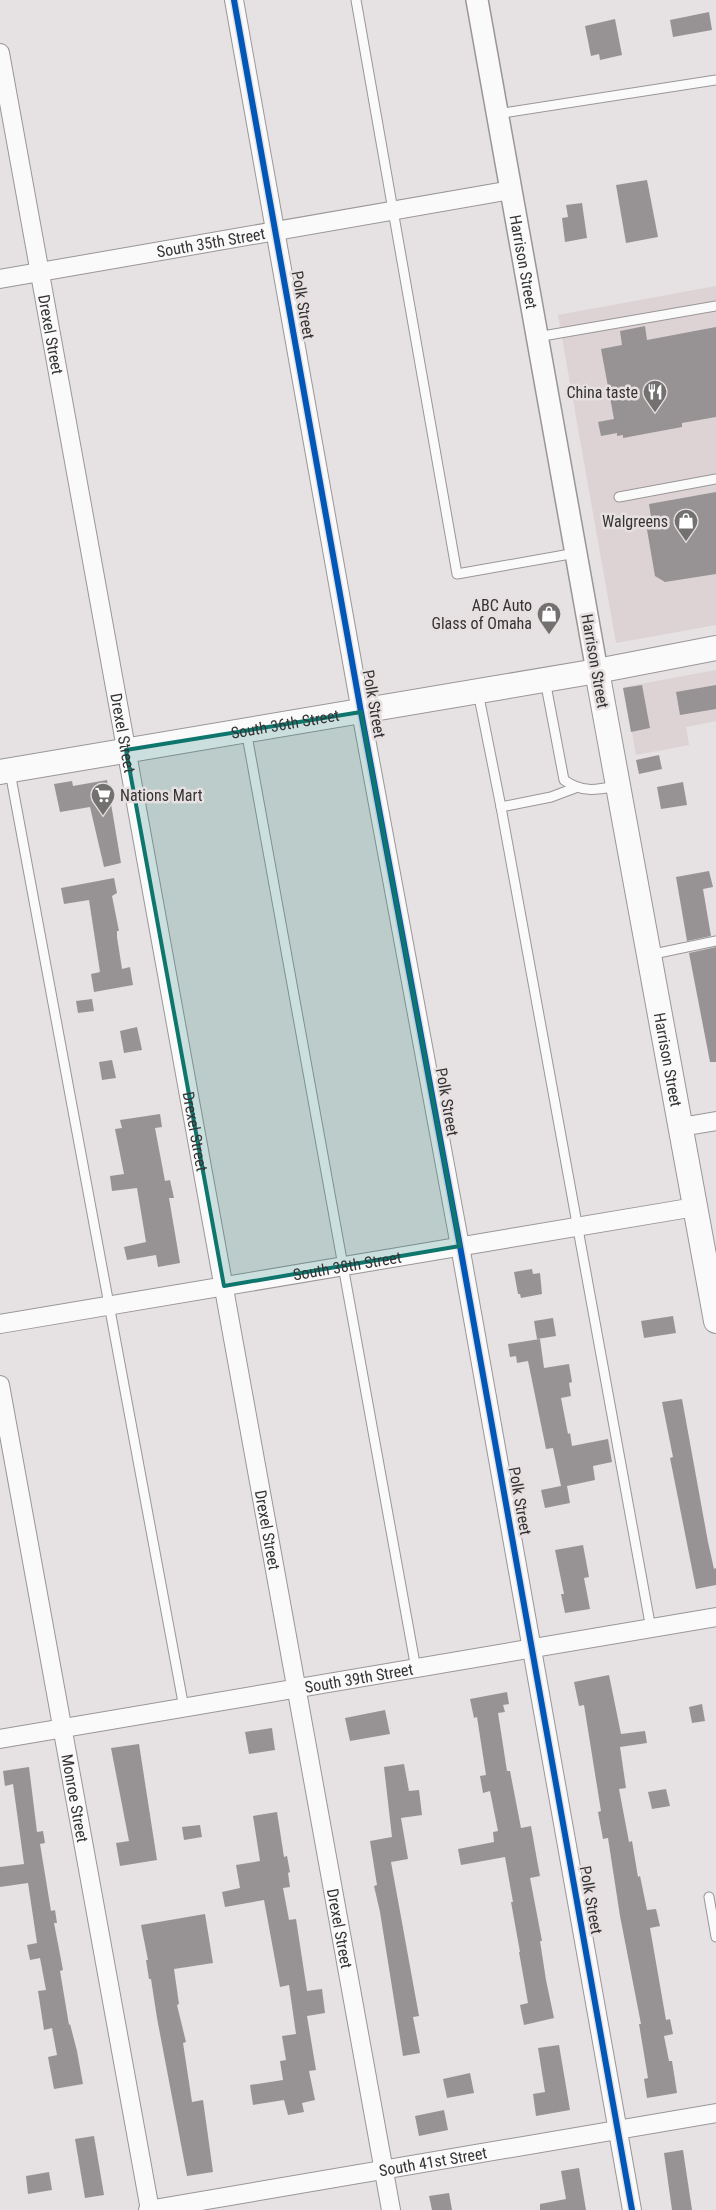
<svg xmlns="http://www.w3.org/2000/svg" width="716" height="2210" viewBox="0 0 716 2210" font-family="'Roboto Condensed',sans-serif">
<rect width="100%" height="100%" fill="#e6e1e2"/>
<g fill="#ddd2d4">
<polygon points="716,286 716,625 616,643 558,315"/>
<polygon points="716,670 716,721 686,727 689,745 636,755 624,687"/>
</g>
<g fill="#979394">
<polygon points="709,12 712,30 673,37 670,20"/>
<polygon points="615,19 622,55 600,60 599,54 591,56 585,26"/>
<polygon points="647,180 658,237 626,243 616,185"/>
<polygon points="582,203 587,238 565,242 562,218 568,217 566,205"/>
<polygon points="645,326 647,340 716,327 716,417 682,423 682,427 623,438 623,435 617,436 617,433 601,436 598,422 614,419 601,349 622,345 620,331"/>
<polygon points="716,492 716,574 665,582 655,576 645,518 651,517 649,504"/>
<polygon points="642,685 650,728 631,732 623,688"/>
<polygon points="716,685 716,709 680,715 676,692"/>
<polygon points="659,755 662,769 639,774 636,760"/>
<polygon points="107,780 121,863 104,867 90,807 60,812 54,784 72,781 73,786"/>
<polygon points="683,782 687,805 661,809 657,787"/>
<polygon points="709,871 713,887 703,889 711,936 687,941 676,877"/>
<polygon points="114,878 117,893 112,896 119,931 117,931 117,937 122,969 130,967 133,985 94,992 91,974 100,972 89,900 64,904 61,888"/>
<polygon points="716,947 716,1062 710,1062 689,953"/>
<polygon points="92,999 94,1011 78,1013 76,1001"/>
<polygon points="137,1027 142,1050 124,1053 120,1031"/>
<polygon points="112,1060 116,1078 102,1080 99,1062"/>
<polygon points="160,1114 162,1127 155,1128 165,1181 170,1180 174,1198 169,1198 180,1263 158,1267 156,1255 127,1260 124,1247 146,1242 137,1188 112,1191 110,1176 124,1174 115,1129 122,1128 120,1120"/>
<polygon points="532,1269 533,1274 540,1273 542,1294 521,1298 520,1294 518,1294 514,1272"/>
<polygon points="673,1316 676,1333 644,1338 641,1321"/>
<polygon points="553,1318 556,1336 537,1339 534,1321"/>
<polygon points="540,1339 544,1368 569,1364 572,1382 569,1383 571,1396 561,1398 568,1434 570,1433 572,1446 608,1439 612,1462 593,1466 595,1480 567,1486 570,1503 545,1508 541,1490 561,1486 553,1448 546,1449 528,1361 517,1363 516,1356 510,1357 508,1344"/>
<polygon points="682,1399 708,1542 714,1569 716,1568 716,1585 696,1589 676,1488 670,1458 673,1457 662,1402"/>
<polygon points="583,1545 589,1577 584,1578 590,1609 565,1613 561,1594 564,1594 555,1550"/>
<polygon points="609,1675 621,1734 645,1731 647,1743 620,1747 626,1788 619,1789 629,1842 632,1841 638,1877 640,1876 647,1910 656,1909 660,1926 650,1928 666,2020 670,2019 673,2034 664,2036 669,2061 672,2061 677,2093 647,2098 644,2079 648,2078 639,2024 641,2024 620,1916 608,1838 603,1839 598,1812 601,1811 584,1705 579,1706 574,1682"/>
<polygon points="507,1692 509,1704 503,1705 505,1712 498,1713 507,1771 510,1771 521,1828 531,1826 537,1860 540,1876 530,1878 542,1941 540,1941 546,1980 554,2018 524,2025 520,2005 528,2003 519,1952 520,1952 511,1902 513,1902 505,1857 461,1865 458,1849 494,1842 493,1832 498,1831 490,1791 483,1793 480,1776 486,1775 477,1717 474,1718 470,1699"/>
<polygon points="702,1704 705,1721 692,1723 689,1707"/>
<polygon points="385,1710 390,1734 350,1741 345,1718"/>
<polygon points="272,1728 275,1750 249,1754 245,1732"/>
<polygon points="139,1744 157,1860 120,1866 116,1843 129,1841 111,1748"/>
<polygon points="404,1764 409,1791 419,1790 422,1815 401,1818 408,1859 391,1862 419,2016 413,2017 420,2053 403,2056 380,1912 374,1886 377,1885 370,1841 392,1837 384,1767"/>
<polygon points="29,1767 37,1832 43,1831 45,1843 40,1844 51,1911 55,1910 57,1923 54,1923 63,1970 60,1971 69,2025 70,2024 77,2051 83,2084 54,2089 48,2057 57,2055 52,2028 44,2030 38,1991 46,1990 40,1958 30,1960 27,1945 37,1943 28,1883 0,1887 0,1867 24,1864 13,1784 5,1786 3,1771"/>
<polygon points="666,1789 670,1806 652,1809 648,1792"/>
<polygon points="277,1812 284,1857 287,1856 290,1872 288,1873 290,1887 283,1888 289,1920 296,1919 307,1991 322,1989 325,2013 307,2016 316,2070 309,2071 315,2100 302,2103 304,2112 288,2115 284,2100 253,2105 250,2085 283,2080 280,2061 286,2060 282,2036 296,2034 289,1985 280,1987 264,1900 225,1907 222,1892 240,1888 236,1865 260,1861 253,1816"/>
<polygon points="200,1825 202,1837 184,1840 182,1827"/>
<polygon points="205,1914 213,1963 174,1969 179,2004 177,2005 186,2042 183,2043 192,2102 203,2100 213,2172 187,2176 157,2018 151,1979 149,1979 146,1960 148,1960 141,1925"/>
<polygon points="559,2045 570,2110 536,2116 533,2094 545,2092 538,2048"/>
<polygon points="470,2073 474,2093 447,2098 443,2079"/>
<polygon points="444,2110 448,2130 419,2136 415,2116"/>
<polygon points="94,2136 104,2195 85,2198 75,2139"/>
<polygon points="683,2150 692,2210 672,2210 664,2153"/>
<polygon points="579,2168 586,2210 540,2210 540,2204 566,2199 561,2171"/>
<polygon points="49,2172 52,2190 28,2194 26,2176"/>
<polygon points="449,2193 452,2210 432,2210 429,2196"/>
</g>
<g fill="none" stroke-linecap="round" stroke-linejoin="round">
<defs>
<g id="service">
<polyline points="356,0 457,574 576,553"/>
<polyline points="497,114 716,80"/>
<polyline points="537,337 716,306"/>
<polyline points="619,497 716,479"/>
<path d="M545,680l19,100c18,13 32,10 53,6"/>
<polyline points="478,692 501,807 651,1629"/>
<polyline points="246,730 416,1669"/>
<polyline points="10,772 184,1708"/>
<polyline points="501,807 551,797 575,788"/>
<polyline points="649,955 716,941"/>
<polyline points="709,1897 716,1937"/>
</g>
<g id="minor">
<polyline points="234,0 361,712 460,1246 632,2210"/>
<path id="s1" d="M0,53l391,2157"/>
<path id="s2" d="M0,279l511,-89"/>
<polyline points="681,1127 716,1121"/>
<path id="s3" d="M0,1324l695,-117"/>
<path id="s4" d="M0,1385l150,825"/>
<path id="s5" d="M0,1739l716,-122"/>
<path id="s6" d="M148,2210l568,-97"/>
</g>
<g id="tertiary">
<path id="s7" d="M477,0l120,671"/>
</g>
<g id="secondary">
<path id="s8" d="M597,671l119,650"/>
<path id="s9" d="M0,772l597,-101 119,-23"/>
</g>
</defs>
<use href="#service" stroke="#9a9697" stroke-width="11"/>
<use href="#minor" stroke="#9a9697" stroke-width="20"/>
<use href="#tertiary" stroke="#9a9697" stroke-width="24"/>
<use href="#secondary" stroke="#9a9697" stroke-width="26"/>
<use href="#service" stroke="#fbfafb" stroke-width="9"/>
<use href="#minor" stroke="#fbfafb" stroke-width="18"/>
<use href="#tertiary" stroke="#fbfafb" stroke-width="21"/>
<use href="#secondary" stroke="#fbfafb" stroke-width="24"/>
<defs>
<polyline id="cycleway" points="234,0 361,712 460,1246 632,2210"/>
</defs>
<use href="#cycleway" stroke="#e7e0e1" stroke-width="9"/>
<use href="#cycleway" stroke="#0057b8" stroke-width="6"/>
</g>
<path fill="#0f766e" fill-opacity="0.2" stroke="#0f766e" stroke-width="4" stroke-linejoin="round" d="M361,712l99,534 -236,40 -98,-536z"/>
<defs>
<symbol id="restaurant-pin" viewBox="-11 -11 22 30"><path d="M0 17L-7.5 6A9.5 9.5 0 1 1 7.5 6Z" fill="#737070" stroke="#e7e0e1"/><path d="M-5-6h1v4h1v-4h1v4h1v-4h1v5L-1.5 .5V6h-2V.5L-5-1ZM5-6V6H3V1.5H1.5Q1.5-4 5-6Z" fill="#fff"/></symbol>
<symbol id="shop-pin" viewBox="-11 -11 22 30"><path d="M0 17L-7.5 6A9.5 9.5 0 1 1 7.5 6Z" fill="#737070" stroke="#e7e0e1"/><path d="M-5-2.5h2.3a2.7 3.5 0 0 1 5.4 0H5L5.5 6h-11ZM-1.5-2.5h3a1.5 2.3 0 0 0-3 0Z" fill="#fff"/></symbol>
<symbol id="supermarket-pin" viewBox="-11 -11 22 30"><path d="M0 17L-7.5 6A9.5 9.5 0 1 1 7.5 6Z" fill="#737070" stroke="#e7e0e1"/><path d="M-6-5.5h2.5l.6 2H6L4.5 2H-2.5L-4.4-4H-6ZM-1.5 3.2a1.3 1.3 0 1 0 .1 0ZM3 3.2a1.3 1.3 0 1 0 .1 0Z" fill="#fff"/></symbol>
</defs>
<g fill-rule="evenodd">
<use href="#restaurant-pin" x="641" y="378" width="28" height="38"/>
<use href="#shop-pin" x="672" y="507" width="28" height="38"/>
<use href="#shop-pin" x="535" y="600" width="28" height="38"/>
<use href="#supermarket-pin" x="89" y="781" width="28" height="38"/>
</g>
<g text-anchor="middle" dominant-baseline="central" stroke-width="5" stroke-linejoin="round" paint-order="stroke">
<g font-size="16" fill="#353333" stroke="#e7e0e1">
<text stroke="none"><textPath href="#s2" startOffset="214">South 35th Street</textPath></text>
<text stroke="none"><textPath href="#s7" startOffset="266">Harrison Street</textPath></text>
<text transform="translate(303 305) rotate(80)">Polk Street</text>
<text stroke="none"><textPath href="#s1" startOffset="286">Drexel Street</textPath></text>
<text transform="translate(595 661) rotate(80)">Harrison Street</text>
<text transform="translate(374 704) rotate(80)">Polk Street</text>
<text stroke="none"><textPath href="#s9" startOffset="289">South 36th Street</textPath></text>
<text stroke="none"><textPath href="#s1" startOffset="691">Drexel Street</textPath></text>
<text stroke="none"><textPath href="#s8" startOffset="395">Harrison Street</textPath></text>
<text transform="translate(447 1102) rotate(80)">Polk Street</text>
<text stroke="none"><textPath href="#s1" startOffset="1096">Drexel Street</textPath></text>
<text stroke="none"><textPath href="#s3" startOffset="352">South 38th Street</textPath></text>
<text transform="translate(520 1501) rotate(80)">Polk Street</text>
<text stroke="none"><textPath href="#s1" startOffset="1501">Drexel Street</textPath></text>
<text stroke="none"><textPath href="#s5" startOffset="364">South 39th Street</textPath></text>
<text stroke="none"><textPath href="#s4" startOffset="420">Monroe Street</textPath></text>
<text transform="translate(591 1900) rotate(80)">Polk Street</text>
<text stroke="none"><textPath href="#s1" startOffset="1906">Drexel Street</textPath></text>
<text stroke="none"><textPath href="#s6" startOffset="289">South 41st Street</textPath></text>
</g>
<g font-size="16" fill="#353333" stroke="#e7e0e1" text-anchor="end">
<text x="638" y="392">China taste</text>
<text x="668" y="521">Walgreens</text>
<text x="532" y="605">ABC Auto<tspan x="532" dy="18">Glass of Omaha</tspan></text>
<text x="120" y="795" text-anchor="start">Nations Mart</text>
</g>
</g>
</svg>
